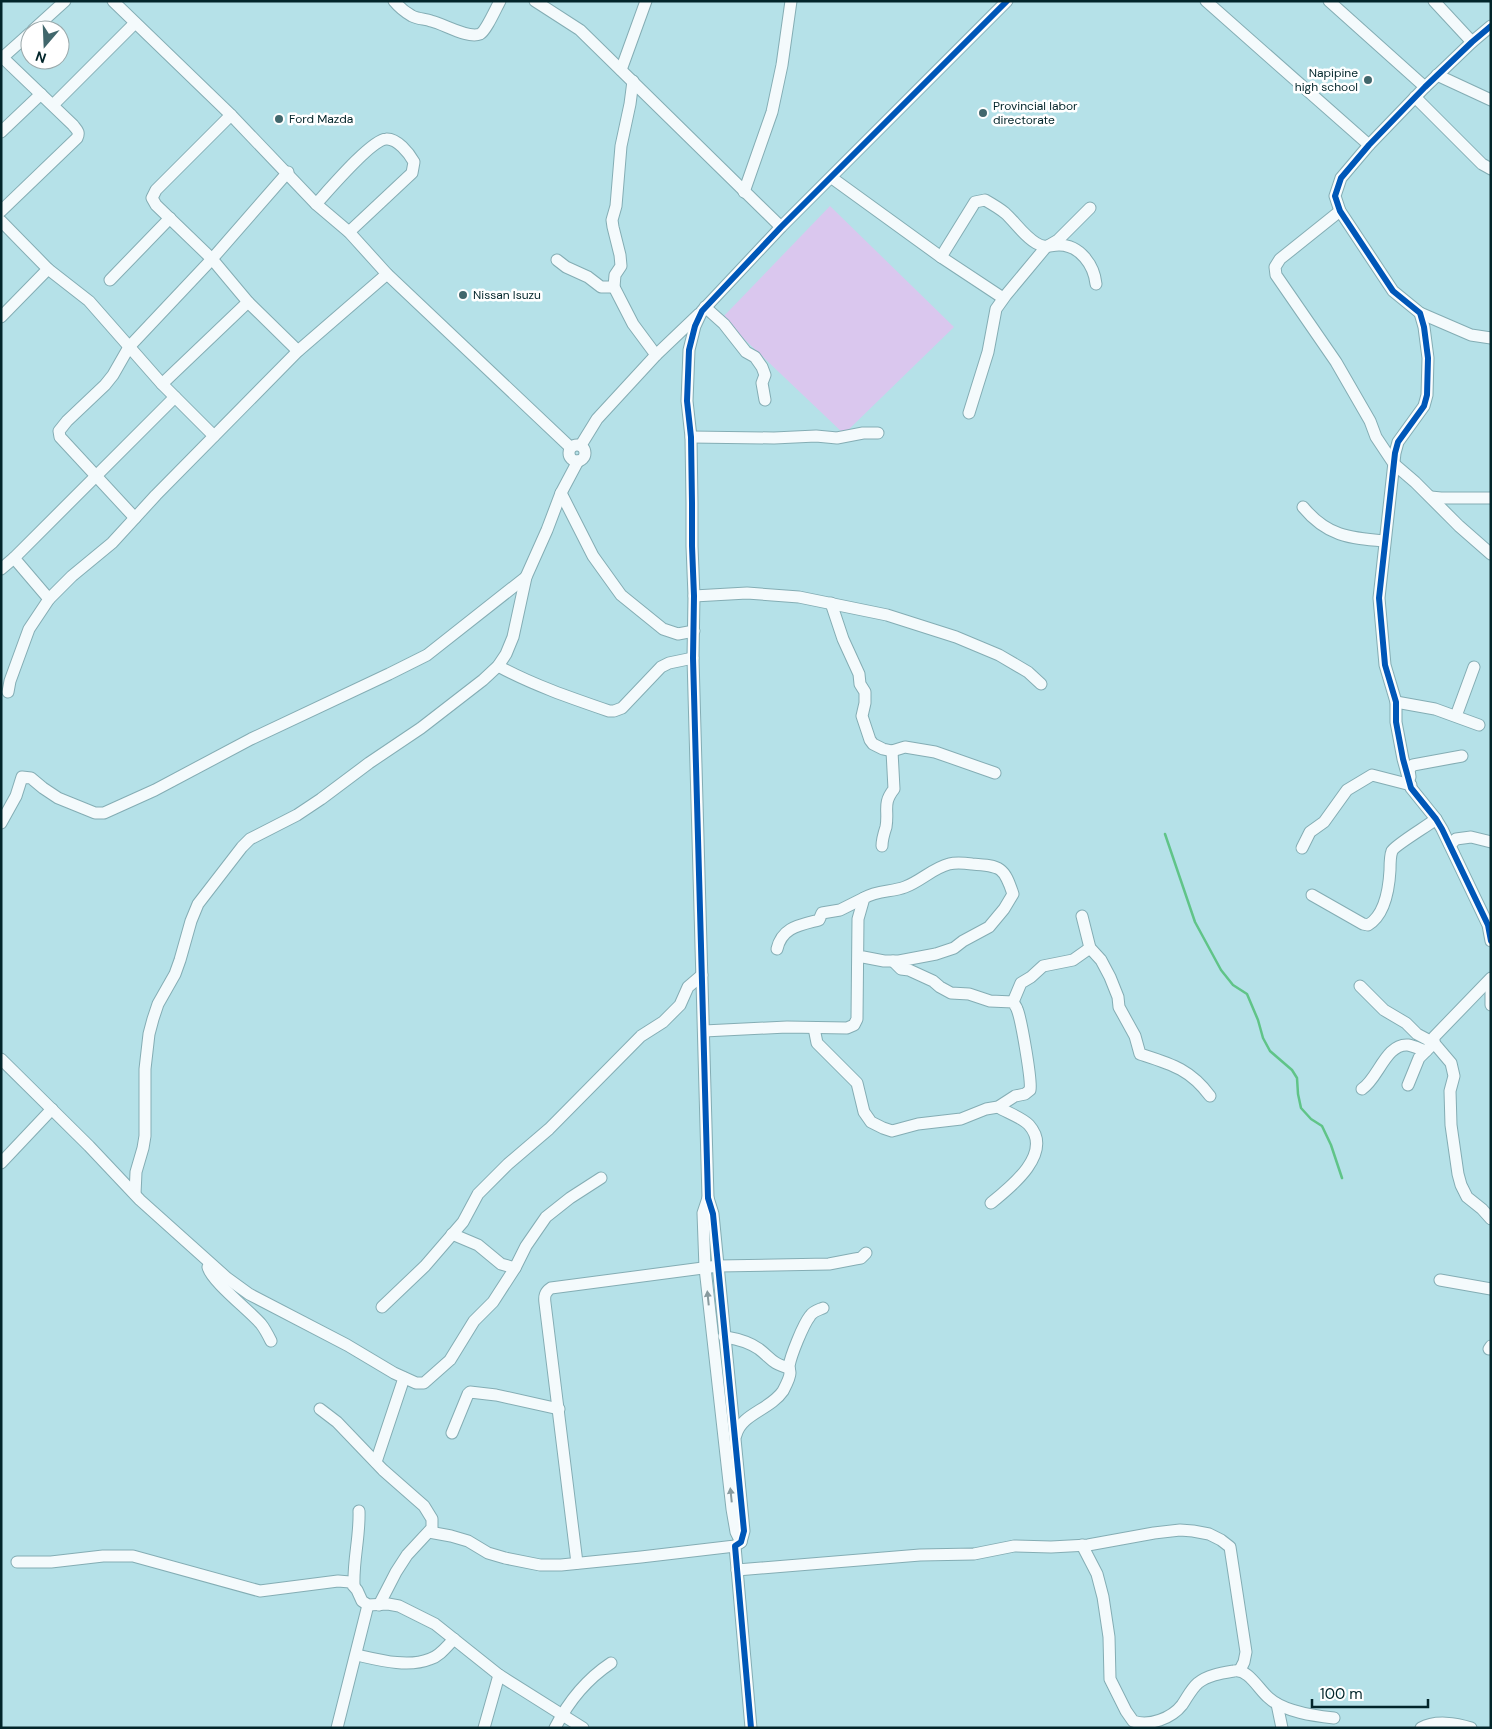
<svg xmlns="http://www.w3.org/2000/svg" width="1492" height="1729" viewBox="0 0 1492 1729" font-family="'DM Sans',sans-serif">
<rect width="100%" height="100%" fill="#b5e1e8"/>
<polygon fill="#dac7ee" points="830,206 954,327 844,434 722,318"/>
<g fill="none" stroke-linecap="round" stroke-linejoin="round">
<polyline stroke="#60c488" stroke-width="2.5" points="1165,834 1195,922 1221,970 1233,985 1247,994 1258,1020 1263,1038 1270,1051 1292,1070 1297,1078 1298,1094 1301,1108 1311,1119 1322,1126 1331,1145 1342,1178"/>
<defs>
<g id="minor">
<polyline points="113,1 231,115 316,204 349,232 387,274 570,447"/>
<path d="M394,1c5,6 11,11 18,15 6,3 13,3 19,5 13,3 37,18 49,13 6,-3 16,-26 20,-33"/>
<polyline points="535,1 580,30 781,227"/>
<polyline points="1206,1 1369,145"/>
<polyline points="1329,1 1425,87"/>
<polyline points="1434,1 1472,42"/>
<polyline points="1491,26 1472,42 1425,87 1369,145 1341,178 1335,196 1340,211 1393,291 1420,313 1424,327 1428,358 1427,395 1424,406 1398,442 1395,453 1379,598 1385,665 1396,702 1396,722 1403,759 1411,788 1436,819 1442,829 1488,925 1491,941"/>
<polyline points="33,30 65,1"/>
<path d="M1,56l72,69c4,5 7,7 4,13l-76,73"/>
<polyline points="1,59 30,33"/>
<polyline points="621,70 646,1"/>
<polyline points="1437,75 1491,100"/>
<polyline points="633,81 630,104 621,146 616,206 612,220 613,227 620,255 621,266 615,275 614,287 633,324 656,355"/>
<polyline points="1415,97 1482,164 1491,169"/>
<polyline points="53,105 135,23"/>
<polyline points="231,115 156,190 152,198 156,205 212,259 248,302 298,351"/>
<polyline points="1,132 41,94"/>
<polyline points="832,178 941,257 1003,298"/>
<polyline points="744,192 772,112 782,65 791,1"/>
<path d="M316,204c12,-13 55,-64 70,-65 11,-1 23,14 28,23l-2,11 -63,59"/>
<polyline points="1340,211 1280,259 1275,267 1276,275 1336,362 1370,421 1376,437 1394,464 1415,482 1459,526 1491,554"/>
<polyline points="1,221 48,269 89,301 162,384 214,436"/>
<path d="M941,257l34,-55 10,-2c7,4 14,8 20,13 10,9 19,23 31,30 10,6 13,2 23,2 21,0 35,20 37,39"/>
<polyline points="557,260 566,267 588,277 601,287 614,287"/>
<polyline points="110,280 170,218"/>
<polyline points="705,307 724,324 746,352 755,357 762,367 765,375 762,383 765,400"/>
<polyline points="1420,313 1471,335 1491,338"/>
<polyline points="1,317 48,269"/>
<polyline points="162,384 248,302"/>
<polyline points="969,413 988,352 996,309 1006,295 1046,247 1058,240 1090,208"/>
<polyline points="691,437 774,438 816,436 837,438 863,433 878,433"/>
<circle cx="577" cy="453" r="8"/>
<polyline points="581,445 597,419 656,355 699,314"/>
<polyline points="561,493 593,556 621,595 663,629 678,634 694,631"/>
<polyline points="1431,497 1441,498 1491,498"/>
<path d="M1303,507c24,29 46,31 81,34"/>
<polyline points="135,518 60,437 59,431 67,421 105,385 113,375 129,347 212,259 288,172"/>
<polyline points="1,569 14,558"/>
<polyline points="694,596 747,593 799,597 887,615 956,637 999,655 1028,672 1041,684"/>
<polyline points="49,599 14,558 175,397"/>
<polyline points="831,603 843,639 859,674 860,684 865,692 865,703 862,716 870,740 873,744 883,749 892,751 905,747 935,752 995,773"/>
<path d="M498,666c35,19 73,32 111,45h5l8,-3 39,-41 8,-4 24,-5"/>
<polyline points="8,692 10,681 29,629 49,599 72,576 112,543 156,495 298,351 387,274"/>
<polyline points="1396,702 1435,709 1479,725"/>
<polyline points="1456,716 1474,667"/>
<polyline points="1410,777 1409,769 1413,765 1462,756"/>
<polyline points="1,823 16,796 22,777 31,778 43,788 58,798 95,813 104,813 155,790 251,739 389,674 427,655 526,577"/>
<polyline points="1450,845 1456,839 1471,837 1491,842"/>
<path d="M882,846c0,-7 2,-13 4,-19 3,-17 -4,-23 8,-38l-2,-38"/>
<polyline points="1302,848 1310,832 1324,822 1347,790 1372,775 1411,785"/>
<path d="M1312,895l51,29 5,1c17,-10 21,-37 22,-55 0,-6 0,-14 2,-19 3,-6 37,-26 44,-32"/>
<path d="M1082,916l8,32 11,12 9,17 8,20 1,10 16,29 5,18c31,10 50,15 70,42"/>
<path d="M777,949c5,-22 23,-24 42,-29l3,-7 18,-3 24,-12"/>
<polyline points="1491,983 1491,1005"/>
<polyline points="1360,986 1384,1010 1406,1023 1417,1034 1434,1043 1451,1063 1454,1076 1450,1091 1451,1125 1458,1174 1461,1185 1467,1197 1482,1209 1491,1219"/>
<polyline points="1013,1002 1021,983 1031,977 1043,966 1073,960 1090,948"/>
<path d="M814,1028l3,15 40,40 7,29 7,10 12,6 9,3 26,-7 43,-5 25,-10 12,-2 17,-11 10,-2 5,-4c2,-9 -9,-72 -13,-81 -1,-3 -3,-5 -4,-7l-23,-1 -21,-7 -18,-1 -11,-6 -7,-6 -24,-11 -8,-1 -8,-8"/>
<path d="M704,1031l83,-4 60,1 7,-3 3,-6 1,-100 6,-21c13,-8 28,-6 41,-11 16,-6 28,-19 44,-23 7,-2 16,-1 23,0 29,2 32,3 41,30l-9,15 -15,18 -26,14 -9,7 -18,6 -37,7h-15l-26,-5"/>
<polyline points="1,1059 89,1146 140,1200 227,1278 249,1294 347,1345 394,1373 416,1383 424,1383 450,1360 474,1321 493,1302 515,1268 526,1246 546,1217 570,1198 601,1178"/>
<polyline points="1408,1085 1419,1058 1434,1043 1434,1037 1491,978"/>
<path d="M1362,1089c16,-10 24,-46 46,-44 6,1 12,4 18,6"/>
<polyline points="1,1163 52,1109"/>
<polyline points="135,1194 136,1172 143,1148 145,1136 145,1069 149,1034 153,1019 158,1004 175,974 180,960 191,921 198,904 242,847 250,839 297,815 321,799 369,763 421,728 483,680 498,666 506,654 513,637 526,577 547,530 561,493 578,461"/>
<polyline points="708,1198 703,1213 705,1268 732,1509 736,1532 741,1542"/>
<path d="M991,1203c20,-16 63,-50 38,-78 -6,-7 -23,-13 -31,-18"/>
<polyline points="452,1234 478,1245 501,1264 515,1268"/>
<path d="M208,1267c3,14 42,44 53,57 4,5 7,11 10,17"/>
<polyline points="1440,1280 1491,1289"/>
<polyline points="382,1307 425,1266 463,1222 478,1194 508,1164 549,1129 641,1036 663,1022 680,1005 688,987 702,975"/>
<path d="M724,1336l2,1c12,2 23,5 33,12 13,10 12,14 30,19"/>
<polyline points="1489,1349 1491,1346"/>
<polyline points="320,1409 337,1422 383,1470 424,1506 432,1519 432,1528 407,1555 396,1572 379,1605"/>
<polyline points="452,1433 468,1394 470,1392 496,1395 559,1409"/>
<path d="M736,1435c5,-21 34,-25 47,-44 2,-4 7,-13 7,-18 0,-2 -1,-5 -1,-7 2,-11 14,-41 21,-50 3,-5 8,-6 13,-8"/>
<polyline points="376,1462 404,1378"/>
<polyline points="429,1532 451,1536 468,1541 488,1553 505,1558 540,1565 561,1565 641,1557 735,1546"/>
<path d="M1082,1545l15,29 6,23 6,40 1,42 16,32 7,10c16,6 39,-3 49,-16 5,-7 9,-16 16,-22 10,-8 24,-10 36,-12 14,-3 25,19 35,27 15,14 46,18 65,20"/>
<polyline points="17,1562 51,1562 103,1556 133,1556 260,1591 338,1581 350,1582 357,1590 362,1601 368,1605 388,1604 399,1606 435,1624 499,1675 583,1728"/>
<path d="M577,1563l-32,-260c-1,-7 0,-11 6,-15l167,-22 111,-2 26,-5 6,-1 5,-5"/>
<polyline points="737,1570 920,1555 974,1554 1014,1546 1051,1547 1088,1545 1154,1533 1180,1530 1193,1531 1209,1534 1221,1540 1230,1547 1246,1652 1244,1662 1240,1670"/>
<path d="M354,1585c-1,-25 6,-49 5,-74"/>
<path d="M357,1655c22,5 51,13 73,4 10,-3 17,-13 24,-20"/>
<polyline points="1277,1704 1282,1728"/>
<polyline points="337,1728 368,1605"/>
<polyline points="484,1728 499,1675"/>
<path d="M555,1728c13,-26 32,-49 56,-65"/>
<polyline points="751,1728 735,1546 741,1542 744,1531 713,1214 708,1198 693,658 694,596 692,546 692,503 691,437 687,401 689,350 695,326 702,311 781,227 1007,1"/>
<path d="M1421,1728c14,-8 35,-5 50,0"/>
</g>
</defs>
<use href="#minor" stroke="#84adb4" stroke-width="13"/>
<use href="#minor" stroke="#f4fafc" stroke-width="11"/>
<defs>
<g id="cycleway">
<polyline points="1491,26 1472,42 1425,87 1369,145 1341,178 1335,196 1340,211 1393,291 1420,313 1424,327 1428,358 1427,395 1424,406 1398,442 1395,453 1379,598 1385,665 1396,702 1396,722 1403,759 1411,788 1436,819 1442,829 1488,925 1491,941"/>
<polyline points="751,1728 735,1546 741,1542 744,1531 713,1214 708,1198 693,658 694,596 692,546 692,503 691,437 687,401 689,350 695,326 702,311 781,227 1007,1"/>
</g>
</defs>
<use href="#cycleway" stroke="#fff" stroke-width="9"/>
<use href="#cycleway" stroke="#0057b8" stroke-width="6"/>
</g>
<defs><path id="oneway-solid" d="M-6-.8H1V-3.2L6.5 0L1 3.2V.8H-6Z" transform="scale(1.25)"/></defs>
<g fill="#879a9e">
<use href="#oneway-solid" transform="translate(708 1298) rotate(-96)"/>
<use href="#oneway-solid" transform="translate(731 1495) rotate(-96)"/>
</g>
<g fill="#41676c" stroke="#fff" stroke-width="2">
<circle cx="1368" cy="80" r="5"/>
<circle cx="983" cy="113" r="5"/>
<circle cx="279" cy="119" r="5"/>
<circle cx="463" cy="295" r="5"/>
</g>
<g text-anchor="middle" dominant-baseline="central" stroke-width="5" stroke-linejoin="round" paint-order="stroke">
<g font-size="12" fill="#02252a" stroke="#fff" text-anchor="start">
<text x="1358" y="73" text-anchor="end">Napipine<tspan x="1358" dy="14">high school</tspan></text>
<text x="993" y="106">Provincial labor<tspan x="993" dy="14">directorate</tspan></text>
<text x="289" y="119">Ford Mazda</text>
<text x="473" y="295">Nissan Isuzu</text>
</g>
</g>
<rect width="1492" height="1729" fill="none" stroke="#02252a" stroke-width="5"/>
<g transform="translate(45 45) rotate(199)"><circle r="24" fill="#ffffff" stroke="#9aa8aa"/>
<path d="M0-4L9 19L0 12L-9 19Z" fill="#41676c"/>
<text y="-8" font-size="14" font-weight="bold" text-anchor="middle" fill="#02252a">N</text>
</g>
<path d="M1312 1699v8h116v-8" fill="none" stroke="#02252a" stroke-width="2.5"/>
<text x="1320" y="1699" font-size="15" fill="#02252a" stroke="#ffffff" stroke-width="4" paint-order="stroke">100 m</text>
</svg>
